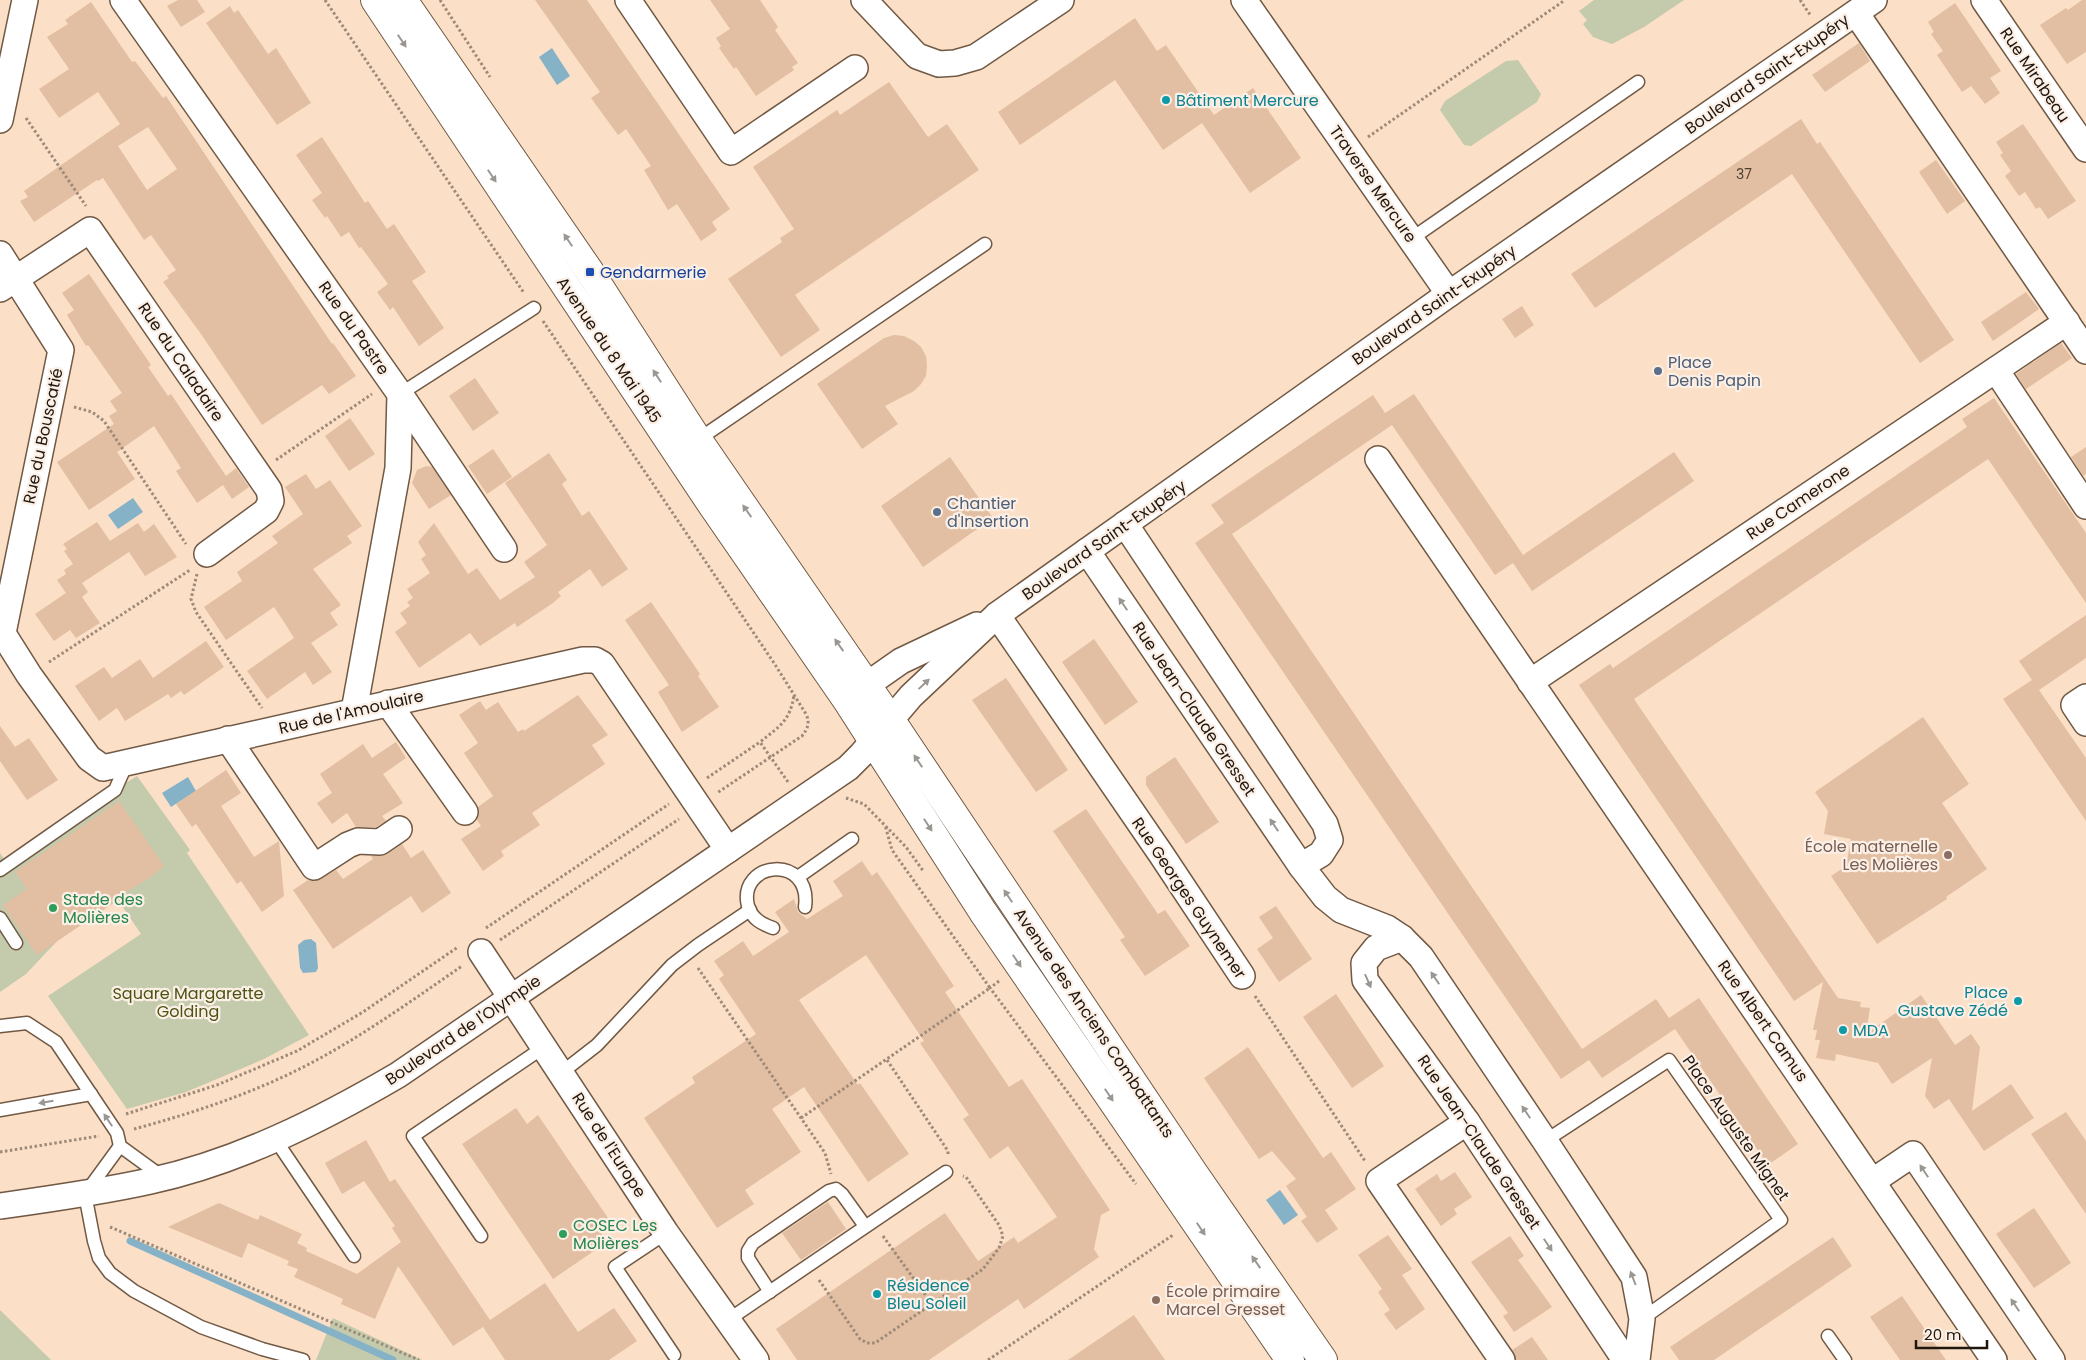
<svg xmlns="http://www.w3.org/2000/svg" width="2086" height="1360" viewBox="0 0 2086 1360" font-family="Poppins,sans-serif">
<rect width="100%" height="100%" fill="#fbdfc7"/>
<g fill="#c4caac">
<polygon points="1594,0 1684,0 1644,27 1612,44 1593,37 1583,24 1587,20 1579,11"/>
<polygon points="1518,60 1541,94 1537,102 1471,146 1464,145 1440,110 1445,101 1506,61"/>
<polygon points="137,776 190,850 187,853 309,1035 264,1059 186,1092 127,1109 48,996 141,934 118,900 59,939 26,974 0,992 0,853 4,859"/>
<polygon points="0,1310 51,1360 0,1360"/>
<polygon points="333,1318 422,1360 316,1360"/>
</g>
<g fill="#86b2c7">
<polygon points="552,48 570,76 557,85 539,57"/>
<polygon points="133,498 143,512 118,529 108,515"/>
<polygon points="188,777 196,791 171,807 162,793"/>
<polygon points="311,939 316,943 318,968 316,972 303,973 300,968 298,945 304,940"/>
<polygon points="1280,1190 1298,1215 1284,1225 1266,1200"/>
</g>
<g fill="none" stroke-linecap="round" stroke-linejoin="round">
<polyline stroke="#86b2c7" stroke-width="7" points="130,1241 393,1360"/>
</g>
<g fill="#e2bfa2" fill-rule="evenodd">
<polygon points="178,0 197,0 205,12 181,27 167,6"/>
<polygon points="535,0 587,0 730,209 712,222 717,230 701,241 677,204 668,210 644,170 651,166 626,129 618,135 591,98 600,92"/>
<polygon points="710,0 760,0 778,27 775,30 798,63 792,67 794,70 756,96 736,67 734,69 719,48 721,46 716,38 730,29"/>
<polygon points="2082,0 2086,0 2086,52 2067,64 2040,25 2066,8 2068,10"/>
<path d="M91,2l41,60 3,-1 28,37 3,-2 166,248 1,-1 23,33 -27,18 -7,-9 -60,40 -61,-91 -38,-52 6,-4 -2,-2 9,-6 -25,-35 -7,5 -41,-62 -5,3 -1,-1 -63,42 -14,-21 8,-4 -4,-6 96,-67 -22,-32 -39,26 -20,-29 30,-20 -22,-32 21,-13 -3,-4zM148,127l29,42 -30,21 -29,-44z"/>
<polygon points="1955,3 2001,71 1990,78 2000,93 1985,104 1971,86 1962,92 1937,55 1943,51 1931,34 1934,32 1928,22"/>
<polygon points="230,6 234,13 238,10 268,54 276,48 311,103 277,125 206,23"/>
<polygon points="1135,18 1157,51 1166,45 1214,115 1253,88 1301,158 1250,193 1202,123 1163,150 1115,80 1020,145 998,112"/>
<polygon points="1859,43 1870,61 1825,92 1812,75"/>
<polygon points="889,82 928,137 947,124 979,170 795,295 820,330 781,357 728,279 782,242 780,238 794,229 753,167 837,110 840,115"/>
<polygon points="1801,119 1817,144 1820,142 1954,340 1920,363 1792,174 1595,308 1571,274"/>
<polygon points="2023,124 2076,201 2048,219 2040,207 2036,209 2025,192 2019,196 2005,176 2011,171 2000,155 2003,153 1996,142"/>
<polygon points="322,137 365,203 368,201 387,229 394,224 426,272 412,281 444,328 419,346 393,307 390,310 377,292 388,284 361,247 359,248 349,232 341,237 327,216 325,218 312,200 322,193 296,155"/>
<polygon points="1936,160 1965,201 1947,214 1919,172"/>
<polygon points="89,274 151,365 148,367 168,396 171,394 226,476 236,468 249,487 232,499 223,485 197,503 176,471 181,468 154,426 117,452 135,479 89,510 57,462 114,424 109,416 117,411 110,401 122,393 88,345 86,346 67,315 74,310 62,293"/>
<polygon points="2026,292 2039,309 1993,341 1981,322"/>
<polygon points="1522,306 1534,325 1515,338 1502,319"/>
<polygon points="894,335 904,336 914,341 921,347 926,356 927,366 926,376 921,384 914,391 885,406 898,424 862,449 817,384 884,338"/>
<polygon points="2061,343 2072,358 2026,389 2016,374"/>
<polygon points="475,378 499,413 473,431 449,396"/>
<polygon points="1414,394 1523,555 1674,452 1694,481 1532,591 1513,563 1495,575 1392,425 1232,534 1582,1049 1656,999 1669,1018 1699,998 1798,1144 1768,1165 1675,1029 1602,1078 1589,1060 1561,1079 1195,543 1224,523 1211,505 1373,395 1385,413"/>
<polygon points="1994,398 2086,533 2086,603 1988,459 1634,699 1838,998 1861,1002 1860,1007 1870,1008 1866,1034 1921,995 1955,1045 1971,1034 1980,1047 1972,1111 2011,1084 2034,1118 1984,1151 1949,1099 1934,1109 1925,1096 1932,1058 1892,1084 1878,1063 1836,1054 1835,1061 1816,1058 1820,1040 1815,1040 1817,1030 1813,1030 1823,982 1794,1001 1579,685 1610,664 1613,668 1967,427 1962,419"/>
<polygon points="350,418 375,454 349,471 325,436"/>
<polygon points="2086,447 2086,474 2083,476 2071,457"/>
<polygon points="493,449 512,477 487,494 468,466"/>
<polygon points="549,453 567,480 562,484 582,516 589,511 628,569 602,587 590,569 558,592 561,596 553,603 517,627 515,623 480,646 470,633 419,668 395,632 407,623 400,613 410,606 407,602 413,598 407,589 430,573 421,559 426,555 418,542 434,523 468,574 477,568 500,600 535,577 524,562 547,545 505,483"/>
<polygon points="950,457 993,518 923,567 881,506"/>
<polygon points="426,466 432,467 451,495 429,509 412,483 417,470"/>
<polygon points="306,474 316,489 330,480 362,526 347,536 352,543 313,569 341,605 330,613 338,625 311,643 332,672 313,685 305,672 267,699 247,671 294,638 284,622 274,607 226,640 204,607 242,581 237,572 278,543 272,536 303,514 285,487"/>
<polygon points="97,522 110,541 138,523 144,532 154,524 177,557 145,576 129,552 82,583 88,592 82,597 100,623 76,638 70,630 54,641 35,614 66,593 57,580 66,574 64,570 73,564 64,551 67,549 63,544"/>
<polygon points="651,602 700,674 698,676 719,707 682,732 658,692 669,685 625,620"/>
<polygon points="2086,615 2086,658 2039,690 2086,758 2086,821 2003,699 2032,680 2019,661"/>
<polygon points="1094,639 1138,702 1105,725 1062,662"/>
<polygon points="206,641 224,667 184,695 181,691 171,698 168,694 125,721 117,708 99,721 75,686 104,667 112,678 140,659 153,678"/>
<polygon points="1006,678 1068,770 1036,792 972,700"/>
<polygon points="578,695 608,735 592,745 605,764 532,813 540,825 501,851 504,856 483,871 461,839 481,826 477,820 479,811 478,807 493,796 464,753 478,743 459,715 480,701 486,710 498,702 518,732 523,729 524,731"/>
<polygon points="1923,717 1969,784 1942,803 1987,869 1946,897 1947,899 1877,944 1831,876 1846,866 1851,839 1824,834 1828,811 1815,792"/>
<polygon points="0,726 15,747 29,738 58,780 27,800 0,761"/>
<polygon points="396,742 406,758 383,774 403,803 382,816 386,821 376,827 356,827 347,813 332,824 317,803 332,793 320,774 363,744 372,758"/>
<polygon points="1175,757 1219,822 1186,844 1146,785 1146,777"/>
<polygon points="226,770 241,793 221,806 254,857 279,841 284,896 262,912 241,881 237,884 196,824 192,827 176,804"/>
<polygon points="119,801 164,866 151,877 116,898 118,900 37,955 3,905 27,889 15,872"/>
<polygon points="1086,809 1158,914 1165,910 1190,946 1145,976 1120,940 1125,937 1053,831"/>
<polygon points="402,844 411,858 423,850 451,893 422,913 411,896 333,949 293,890 308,880 314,881 321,879 336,870 343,879 373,859 371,856 388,854"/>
<polygon points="862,861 872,876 877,872 954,986 945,992 1009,1087 1022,1079 1110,1210 1101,1215 1094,1249 1099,1257 1024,1309 1018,1299 929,1360 797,1360 776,1329 945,1213 978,1261 1014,1237 1018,1243 1057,1217 1008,1146 990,1159 963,1119 969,1115 920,1043 924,1041 866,955 799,1000 858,1085 860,1083 909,1154 868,1182 804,1087 772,1109 801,1152 745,1190 754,1204 717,1228 644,1118 695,1083 692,1077 756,1034 719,979 724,975 714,961 743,941 753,956 789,932 775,912 794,899 798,912 807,919 843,896 833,881"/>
<polygon points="1276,906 1312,959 1279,982 1257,949 1273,938 1259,917"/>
<polygon points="1336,994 1384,1066 1352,1088 1303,1017"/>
<polygon points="1248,1047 1323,1158 1331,1152 1356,1189 1325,1210 1338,1229 1317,1243 1301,1221 1307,1217 1286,1186 1296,1179 1272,1151 1259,1159 1204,1078"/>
<polygon points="516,1108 527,1124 538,1115 608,1218 597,1227 607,1242 553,1279 462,1144"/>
<polygon points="2066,1112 2086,1141 2086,1214 2031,1134"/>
<polygon points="366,1140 390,1182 395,1179 490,1320 545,1283 578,1332 614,1308 637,1341 609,1360 505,1360 483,1327 453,1346 398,1266 375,1319 341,1304 343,1299 294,1277 298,1269 287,1265 289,1261 248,1243 242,1258 168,1227 219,1203 258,1220 260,1215 302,1234 297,1243 307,1248 306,1251 357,1274 401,1242 392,1228 395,1226 364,1181 342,1194 325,1163"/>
<polygon points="1455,1172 1472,1197 1454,1209 1457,1214 1441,1226 1415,1189 1437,1174 1441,1181"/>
<polygon points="828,1202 846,1229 801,1260 782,1233"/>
<polygon points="2034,1208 2071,1263 2034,1288 1996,1234"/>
<polygon points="1388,1235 1412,1269 1402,1275 1425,1309 1396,1330 1384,1314 1390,1310 1378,1292 1382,1289 1358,1255"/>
<polygon points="1510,1236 1524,1256 1518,1260 1552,1307 1514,1332 1503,1316 1508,1313 1471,1262"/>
<polygon points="1833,1237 1852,1266 1714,1360 1679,1360 1670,1347"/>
<polygon points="1902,1296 1946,1360 1900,1360 1870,1317"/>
<polygon points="1134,1315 1165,1360 1068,1360"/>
<polygon points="1532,1337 1548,1360 1516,1360 1512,1350"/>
</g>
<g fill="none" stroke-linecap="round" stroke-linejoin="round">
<defs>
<g id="lane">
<polyline points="1411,239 1638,82"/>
<polyline points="400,394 534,308"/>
<polyline points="696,441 985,244"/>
<polyline points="0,870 115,790 127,763"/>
<polyline points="798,877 852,839"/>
<polyline points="0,918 16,943"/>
<path d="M773,928c-11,-4 -21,-9 -25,-22 -11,-45 64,-53 57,1"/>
<polyline points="0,1026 27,1023 56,1042 117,1133 120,1146 164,1178"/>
<polyline points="561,1073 597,1045 672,965 698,945 750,910"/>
<polyline points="0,1110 91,1094"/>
<polyline points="275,1139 354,1256"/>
<polyline points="1545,1141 1669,1060 1781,1220 1642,1319"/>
<polyline points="120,1146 85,1194 94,1241 99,1258 110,1273 134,1291 201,1327 262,1349 303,1360"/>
<polyline points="666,1233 615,1267 674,1355"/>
<polyline points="481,1236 413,1136 544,1047"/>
<polyline points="770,1292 748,1258 748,1251 753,1243 829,1191 836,1189 842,1194 865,1226"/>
<polyline points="728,1320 946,1172"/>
<polyline points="1828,1336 1845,1360"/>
</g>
<g id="street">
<polyline points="123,0 400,394 398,468 354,711"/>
<polyline points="628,0 731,152 855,68"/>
<polyline points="864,0 917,56 939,64 955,63 976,57 1061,0"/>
<polyline points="1244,0 1449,294"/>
<polyline points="1984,0 2086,149"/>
<polyline points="1856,13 2086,351"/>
<polyline points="0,120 25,0"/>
<polyline points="0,254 61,350 3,633"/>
<polyline points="0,289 90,230 269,490 271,501 266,511 207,554"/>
<polyline points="1996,370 2086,506"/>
<polyline points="400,394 504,549"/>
<polyline points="1378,459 1994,1360"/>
<polyline points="1125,524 1325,824 1330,840 1321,854 1301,866"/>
<polyline points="1087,551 1301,866 1325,897 1341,910 1387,928 1402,938 1421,957 1545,1141 1634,1277 1642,1319 1637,1360"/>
<polyline points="997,615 1161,854 1242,976"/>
<polyline points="0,629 29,675 89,758 103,768 583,660 595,660 602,664 728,850"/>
<polyline points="1530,682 2067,322"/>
<polyline points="851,696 901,661 977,625"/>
<polyline points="2086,697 2074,705 2086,723"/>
<polyline points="388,703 465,812"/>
<polyline points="228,739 314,867 348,845 358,841 380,842 399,829"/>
<polyline points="1402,938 1376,948 1364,963 1365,980 1467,1122 1625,1360"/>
<polyline points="481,952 666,1233 756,1360"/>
<polyline points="1467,1122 1379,1181 1502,1360"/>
<polyline points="1873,1181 1913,1154 2052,1360"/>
<path d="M0,1206c50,-7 101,-14 150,-25 88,-19 171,-61 248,-106l450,-307 13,-13 50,-59 86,-81 452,-321 425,-294"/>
</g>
<g id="secondary">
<polyline points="375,0 712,505 846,699 983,912 1290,1360"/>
<polyline points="403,0 590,272 698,440 890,719 1193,1172 1323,1360"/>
</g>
</defs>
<use href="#lane" stroke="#715944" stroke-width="15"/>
<use href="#street" stroke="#715944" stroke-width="28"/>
<use href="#secondary" stroke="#715944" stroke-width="30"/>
<g stroke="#9e8a79" stroke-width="3" stroke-dasharray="2.5 2.5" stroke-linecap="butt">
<polyline points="325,0 524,293"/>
<polyline points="440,0 490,77"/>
<polyline points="1800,0 1811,16"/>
<polyline points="26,118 86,206"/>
<polyline points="1368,137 1565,0"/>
<path d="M543,321l231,342 32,51c4,9 2,14 -4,22l-85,57"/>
<polyline points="74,407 92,412 104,421 186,544"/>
<polyline points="276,460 372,394"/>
<polyline points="197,574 191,599 196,612 262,708"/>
<polyline points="49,662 190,570"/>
<polyline points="707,778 760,742"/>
<path d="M788,782l-28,-40c20,-16 30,-21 34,-47"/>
<polyline points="846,798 864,804 906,847 924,872"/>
<polyline points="486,928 669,804"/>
<polyline points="500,940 679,819"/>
<polyline points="698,968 825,1153 831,1174"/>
<polyline points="999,981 990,988 1136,1184"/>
<polyline points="1255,996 1365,1161"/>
<polyline points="887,1060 948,1151 948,1156"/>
<polyline points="126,1114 217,1085 297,1051 363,1012 458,947"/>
<polyline points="801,1118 990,988 892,850 885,825"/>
<path d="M134,1129c48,-13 95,-28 140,-48 68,-30 127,-73 188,-115"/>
<polyline points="0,1152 99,1136"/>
<polyline points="110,1227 419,1360"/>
<polyline points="883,1236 932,1304"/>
<polyline points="819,1280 860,1339 867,1343 875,1343 983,1269 999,1248 1003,1236 999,1225 966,1177 963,1176"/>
<polyline points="988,1360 1173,1235"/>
</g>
<use href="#lane" stroke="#fff" stroke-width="12"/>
<use href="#street" stroke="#fff" stroke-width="25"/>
<use href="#secondary" stroke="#fff" stroke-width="28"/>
</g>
<defs><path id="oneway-solid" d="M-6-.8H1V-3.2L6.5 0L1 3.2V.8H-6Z" transform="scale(1.25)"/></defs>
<g fill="#9a9692">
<use href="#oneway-solid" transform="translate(402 41) rotate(56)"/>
<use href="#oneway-solid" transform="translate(492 176) rotate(56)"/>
<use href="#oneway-solid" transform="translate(568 240) rotate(-124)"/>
<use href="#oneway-solid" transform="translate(657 376) rotate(-123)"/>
<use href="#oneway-solid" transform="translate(747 511) rotate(-125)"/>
<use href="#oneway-solid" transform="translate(1123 604) rotate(-124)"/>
<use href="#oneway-solid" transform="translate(839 645) rotate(-125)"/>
<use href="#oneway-solid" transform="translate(924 684) rotate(-43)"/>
<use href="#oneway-solid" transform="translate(918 761) rotate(-124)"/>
<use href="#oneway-solid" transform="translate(928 825) rotate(57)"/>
<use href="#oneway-solid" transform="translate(1274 825) rotate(-124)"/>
<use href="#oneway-solid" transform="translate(1008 896) rotate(-124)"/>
<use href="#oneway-solid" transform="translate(1017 961) rotate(56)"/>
<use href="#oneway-solid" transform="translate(1435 978) rotate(-124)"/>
<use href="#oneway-solid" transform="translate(1368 981) rotate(66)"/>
<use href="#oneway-solid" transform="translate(1109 1095) rotate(56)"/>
<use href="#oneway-solid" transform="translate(46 1102) rotate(170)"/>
<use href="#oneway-solid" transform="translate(1526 1112) rotate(-124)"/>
<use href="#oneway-solid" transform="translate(108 1120) rotate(-124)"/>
<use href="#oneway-solid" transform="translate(1924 1171) rotate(-124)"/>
<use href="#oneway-solid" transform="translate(1201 1229) rotate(56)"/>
<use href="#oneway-solid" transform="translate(1548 1245) rotate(56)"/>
<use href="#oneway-solid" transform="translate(1256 1262) rotate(-125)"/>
<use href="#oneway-solid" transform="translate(1633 1278) rotate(-111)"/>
<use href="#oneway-solid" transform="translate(2015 1305) rotate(-124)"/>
</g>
<g fill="#0f9aa8" stroke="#fbefe6" stroke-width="2">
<circle cx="1166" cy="100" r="5"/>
<circle cx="2018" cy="1001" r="5"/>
<circle cx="1843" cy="1030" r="5"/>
<circle cx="877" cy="1294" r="5"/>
</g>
<rect fill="#1a4fb4" stroke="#fbefe6" stroke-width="2" x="585" y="267" width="10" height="10" rx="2.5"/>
<g fill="#5c6f8a" stroke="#fbefe6" stroke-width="2">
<circle cx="1658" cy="371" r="5"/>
<circle cx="937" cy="512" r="5"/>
</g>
<g fill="#8d6e63" stroke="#fbefe6" stroke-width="2">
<circle cx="1948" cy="855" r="5"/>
<circle cx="1156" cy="1300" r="5"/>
</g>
<g fill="#2e9e5b" stroke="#fbefe6" stroke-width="2">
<circle cx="53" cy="908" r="5"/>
<circle cx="563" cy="1234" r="5"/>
</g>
<g text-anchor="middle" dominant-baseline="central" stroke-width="4.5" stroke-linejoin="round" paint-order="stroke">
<g font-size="14" fill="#504032">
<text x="1744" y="174">37</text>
</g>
<g font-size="16" fill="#1f160d" stroke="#fbefe6">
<text transform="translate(1767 74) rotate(-35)">Boulevard Saint-Exupéry</text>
<text transform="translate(2035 75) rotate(56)">Rue Mirabeau</text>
<text transform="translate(1373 184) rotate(55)">Traverse Mercure</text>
<text transform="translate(1434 305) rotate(-35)">Boulevard Saint-Exupéry</text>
<text transform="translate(354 328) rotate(55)">Rue du Pastre</text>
<text transform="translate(609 350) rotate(56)">Avenue du 8 Mai 1945</text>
<text transform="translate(181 362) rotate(56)">Rue du Caladaire</text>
<text transform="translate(43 436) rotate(-78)">Rue du Bouscatié</text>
<text transform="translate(1798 502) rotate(-34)">Rue Camerone</text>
<text transform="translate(1104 540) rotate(-35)">Boulevard Saint-Exupéry</text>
<text transform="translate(1194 709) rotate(56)">Rue Jean-Claude Gresset</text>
<text transform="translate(351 712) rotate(-13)">Rue de l'Amoulaire</text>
<text transform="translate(1189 898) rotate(56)">Rue Georges Guynemer</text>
<text transform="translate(1763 1021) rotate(55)">Rue Albert Camus</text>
<text transform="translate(1094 1023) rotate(56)">Avenue des Anciens Combattants</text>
<text transform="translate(463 1030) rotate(-34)">Boulevard de l'Olympie</text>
<text transform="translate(1736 1128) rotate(55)">Place Auguste Mignet</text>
<text transform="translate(1479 1142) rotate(56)">Rue Jean-Claude Gresset</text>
<text transform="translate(609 1145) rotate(57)">Rue de l'Europe</text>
</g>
<g font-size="16" fill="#0d838f" stroke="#fbefe6" text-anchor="start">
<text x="1176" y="100">Bâtiment Mercure</text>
<text x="2008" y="992" text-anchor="end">Place<tspan x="2008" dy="18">Gustave Zédé</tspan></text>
<text x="1853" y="1030">MDA</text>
<text x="887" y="1285">Résidence<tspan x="887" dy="18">Bleu Soleil</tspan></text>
</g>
<g font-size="16" fill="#164399" stroke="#fbefe6" text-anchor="start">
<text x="600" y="272">Gendarmerie</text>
</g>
<g font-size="16" fill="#4e5e75" stroke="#fbefe6" text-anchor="start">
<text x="1668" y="362">Place<tspan x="1668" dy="18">Denis Papin</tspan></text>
<text x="947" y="503">Chantier<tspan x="947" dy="18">d'Insertion</tspan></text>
</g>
<g font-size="16" fill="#785e54" stroke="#fbefe6" text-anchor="end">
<text x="1938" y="846">École maternelle<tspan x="1938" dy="18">Les Molières</tspan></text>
<text x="1166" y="1291" text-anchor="start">École primaire<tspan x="1166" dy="18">Marcel Gresset</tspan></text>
</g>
<g font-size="16" fill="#27864d" stroke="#fbefe6" text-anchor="start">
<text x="63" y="899">Stade des<tspan x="63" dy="18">Molières</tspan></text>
<text x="573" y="1225">COSEC Les<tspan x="573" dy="18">Molières</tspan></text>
</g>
<g font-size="16" fill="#4c5413" stroke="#fbefe6">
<text x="188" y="993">Square Margarette<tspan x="188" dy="18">Golding</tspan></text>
</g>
</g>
<path d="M1916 1340v8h71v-8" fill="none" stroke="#1f160d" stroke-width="2.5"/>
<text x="1924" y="1340" font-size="15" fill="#1f160d" stroke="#fbefe6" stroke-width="4" paint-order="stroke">20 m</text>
</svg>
